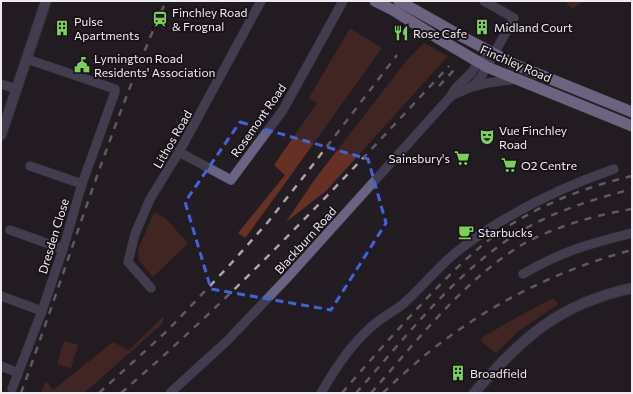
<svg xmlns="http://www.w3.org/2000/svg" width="633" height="394" viewBox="0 0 633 394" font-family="Commissioner,sans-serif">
<rect width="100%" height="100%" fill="#231c23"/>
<g fill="#663124">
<polygon points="565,1 583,1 572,9"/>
<path d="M350,28l32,20c-46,63 -90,127 -137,190l-7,-5 47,-58 -11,-10 43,-62 -8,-5z"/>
<polygon points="424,43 448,56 326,191 286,222 315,179 407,60"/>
<polygon points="154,212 165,218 188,243 153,277 139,261 138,250"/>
<polygon points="553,298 558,304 519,331 496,353 483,343 481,338 512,320"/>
<polygon points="164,316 162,324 84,393 41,393 46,381 53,390 113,342 129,350"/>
<polygon points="64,341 78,345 71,368 57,364"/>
</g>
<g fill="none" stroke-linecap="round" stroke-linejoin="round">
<defs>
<g id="minor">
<polyline points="1,84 17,89"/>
<polyline points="469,88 475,84 481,77 514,18 484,1"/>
<polyline points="451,96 469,88 487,83 517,79"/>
<polyline points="179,152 231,180 283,110 343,1"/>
<polyline points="30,166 82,184"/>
<polyline points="10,230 63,249"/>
<path d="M523,274c37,-22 68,-31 109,-41"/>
<polyline points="151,288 128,262 135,234 150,199 179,152 261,1"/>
<polyline points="1,296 42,311"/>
<polyline points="1,366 18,373"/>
<polyline points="12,389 42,311 63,249 82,184 115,92 115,89 27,59"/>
<polyline points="170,393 227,341 288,277 451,96 455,89 472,72 478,62 484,58 494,54"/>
<path d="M321,393c15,-26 32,-52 56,-71 8,-6 17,-11 25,-17 20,-17 36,-39 57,-55 47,-36 100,-62 155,-81"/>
</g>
<g id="tertiary">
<polyline points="1,135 46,1"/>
<path d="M474,393c48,-55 84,-89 158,-105"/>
</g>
<g id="trunk">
<polyline points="375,1 393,10 441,40 487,67 632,126"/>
<polyline points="399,1 459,35 516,65 632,112"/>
</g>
</defs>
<use href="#minor" stroke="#403940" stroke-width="10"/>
<use href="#tertiary" stroke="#403940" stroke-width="12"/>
<use href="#trunk" stroke="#403940" stroke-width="12"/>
<use href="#minor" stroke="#696483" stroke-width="9"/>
<use href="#tertiary" stroke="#696483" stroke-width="10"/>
<use href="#trunk" stroke="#c5bbf3" stroke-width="11"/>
<g stroke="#aba5ab" stroke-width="2.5" stroke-dasharray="7 7" stroke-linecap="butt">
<polyline points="439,86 454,70"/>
<path d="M21,393c48,-131 88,-265 145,-392"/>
<polyline points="99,393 167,331 227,268 268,222 305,175 397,55"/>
<path d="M121,393c117,-100 223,-214 328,-327"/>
<path d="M342,393c24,-28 48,-55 73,-82 24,-26 50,-53 79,-75 40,-29 90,-49 138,-60"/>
<path d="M356,393c51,-57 99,-121 165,-162 34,-20 73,-32 111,-42"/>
<path d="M371,393c46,-52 94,-115 154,-150 32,-17 71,-28 107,-34"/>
<path d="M383,393c13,-13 27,-25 41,-37 60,-49 132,-86 208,-106"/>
</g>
</g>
<path d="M0 0H633V394H0ZM240,122l128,37 18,64 -55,87 -120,-21 -26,-87z" fill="#231c23" fill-opacity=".55" fill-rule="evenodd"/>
<path fill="none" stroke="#3d65db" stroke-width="3" stroke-dasharray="8 5" stroke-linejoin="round" d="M240,122l128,37 18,64 -55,87 -120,-21 -26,-87z"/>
<defs>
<symbol id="station-bare" viewBox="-9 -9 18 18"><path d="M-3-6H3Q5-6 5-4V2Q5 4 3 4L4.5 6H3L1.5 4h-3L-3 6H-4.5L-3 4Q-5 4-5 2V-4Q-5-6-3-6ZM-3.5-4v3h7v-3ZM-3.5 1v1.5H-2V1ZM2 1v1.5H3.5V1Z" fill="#7ad157" stroke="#1a1219" stroke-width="2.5" paint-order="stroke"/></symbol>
<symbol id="building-bare" viewBox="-9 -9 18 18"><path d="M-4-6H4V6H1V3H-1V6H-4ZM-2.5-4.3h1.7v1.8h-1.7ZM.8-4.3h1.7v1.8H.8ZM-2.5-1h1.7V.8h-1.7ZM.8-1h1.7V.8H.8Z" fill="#7ad157" stroke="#1a1219" stroke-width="2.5" paint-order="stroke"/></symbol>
<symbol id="restaurant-bare" viewBox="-9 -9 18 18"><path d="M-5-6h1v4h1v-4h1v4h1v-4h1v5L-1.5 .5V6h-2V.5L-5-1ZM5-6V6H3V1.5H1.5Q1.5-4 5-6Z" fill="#7ad157" stroke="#1a1219" stroke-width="2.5" paint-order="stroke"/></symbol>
<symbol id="civic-bare" viewBox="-9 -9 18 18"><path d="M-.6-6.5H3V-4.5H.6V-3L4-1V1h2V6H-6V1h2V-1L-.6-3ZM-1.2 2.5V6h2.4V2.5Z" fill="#7ad157" stroke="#1a1219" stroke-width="2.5" paint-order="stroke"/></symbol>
<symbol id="theatre-bare" viewBox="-9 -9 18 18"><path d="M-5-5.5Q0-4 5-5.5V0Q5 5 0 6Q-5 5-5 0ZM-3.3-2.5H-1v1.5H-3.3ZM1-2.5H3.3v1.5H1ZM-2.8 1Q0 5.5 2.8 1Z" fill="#7ad157" stroke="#1a1219" stroke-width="2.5" paint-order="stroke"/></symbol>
<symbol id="supermarket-bare" viewBox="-9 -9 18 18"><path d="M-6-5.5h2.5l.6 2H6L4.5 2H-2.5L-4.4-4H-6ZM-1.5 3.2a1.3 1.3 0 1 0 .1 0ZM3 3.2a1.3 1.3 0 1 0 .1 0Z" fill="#7ad157" stroke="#1a1219" stroke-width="2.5" paint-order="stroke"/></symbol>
<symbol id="cafe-bare" viewBox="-9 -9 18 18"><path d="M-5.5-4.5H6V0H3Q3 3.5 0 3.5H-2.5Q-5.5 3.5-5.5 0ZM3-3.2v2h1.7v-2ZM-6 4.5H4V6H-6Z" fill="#7ad157" stroke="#1a1219" stroke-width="2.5" paint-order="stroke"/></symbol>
</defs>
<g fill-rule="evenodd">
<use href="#station-bare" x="149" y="8" width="22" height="22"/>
<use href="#building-bare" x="471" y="16" width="22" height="22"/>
<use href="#building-bare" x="51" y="17" width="22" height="22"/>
<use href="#restaurant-bare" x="390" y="22" width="22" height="22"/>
<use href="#civic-bare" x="71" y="54" width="22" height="22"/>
<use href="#theatre-bare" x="476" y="126" width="22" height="22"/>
<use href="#supermarket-bare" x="451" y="147" width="22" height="22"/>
<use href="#supermarket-bare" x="498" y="154" width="22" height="22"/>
<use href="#cafe-bare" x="455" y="221" width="22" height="22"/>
<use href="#building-bare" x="447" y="362" width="22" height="22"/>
</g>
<g text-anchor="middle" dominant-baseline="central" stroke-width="4" stroke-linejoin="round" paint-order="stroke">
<g font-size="12" fill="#f0eaef" stroke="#1a1219" text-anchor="start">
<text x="172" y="12">Finchley Road<tspan x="172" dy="14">&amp; Frognal</tspan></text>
<text x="74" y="21">Pulse<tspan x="74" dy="14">Apartments</tspan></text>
<text x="494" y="27">Midland Court</text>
<text x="413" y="33">Rose Cafe</text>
<text x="94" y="58">Lymington Road<tspan x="94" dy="14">Residents' Association</tspan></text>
<text x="499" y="130">Vue Finchley<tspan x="499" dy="14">Road</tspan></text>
<text x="450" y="158" text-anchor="end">Sainsbury's</text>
<text x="521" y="165">O2 Centre</text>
<text x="478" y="232">Starbucks</text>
<text x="470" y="373">Broadfield</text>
</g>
<g font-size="12" fill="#f0eaef" stroke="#1a1219">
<text transform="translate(516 63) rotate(23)">Finchley Road</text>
<text transform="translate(258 120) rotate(-55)">Rosemont Road</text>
<text transform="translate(172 139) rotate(-60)">Lithos Road</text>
<text transform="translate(53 236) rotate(-73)">Dresden Close</text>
<text transform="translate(305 240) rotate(-48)">Blackburn Road</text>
</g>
</g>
<rect width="633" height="394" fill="none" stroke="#f0eaef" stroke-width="4"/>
</svg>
